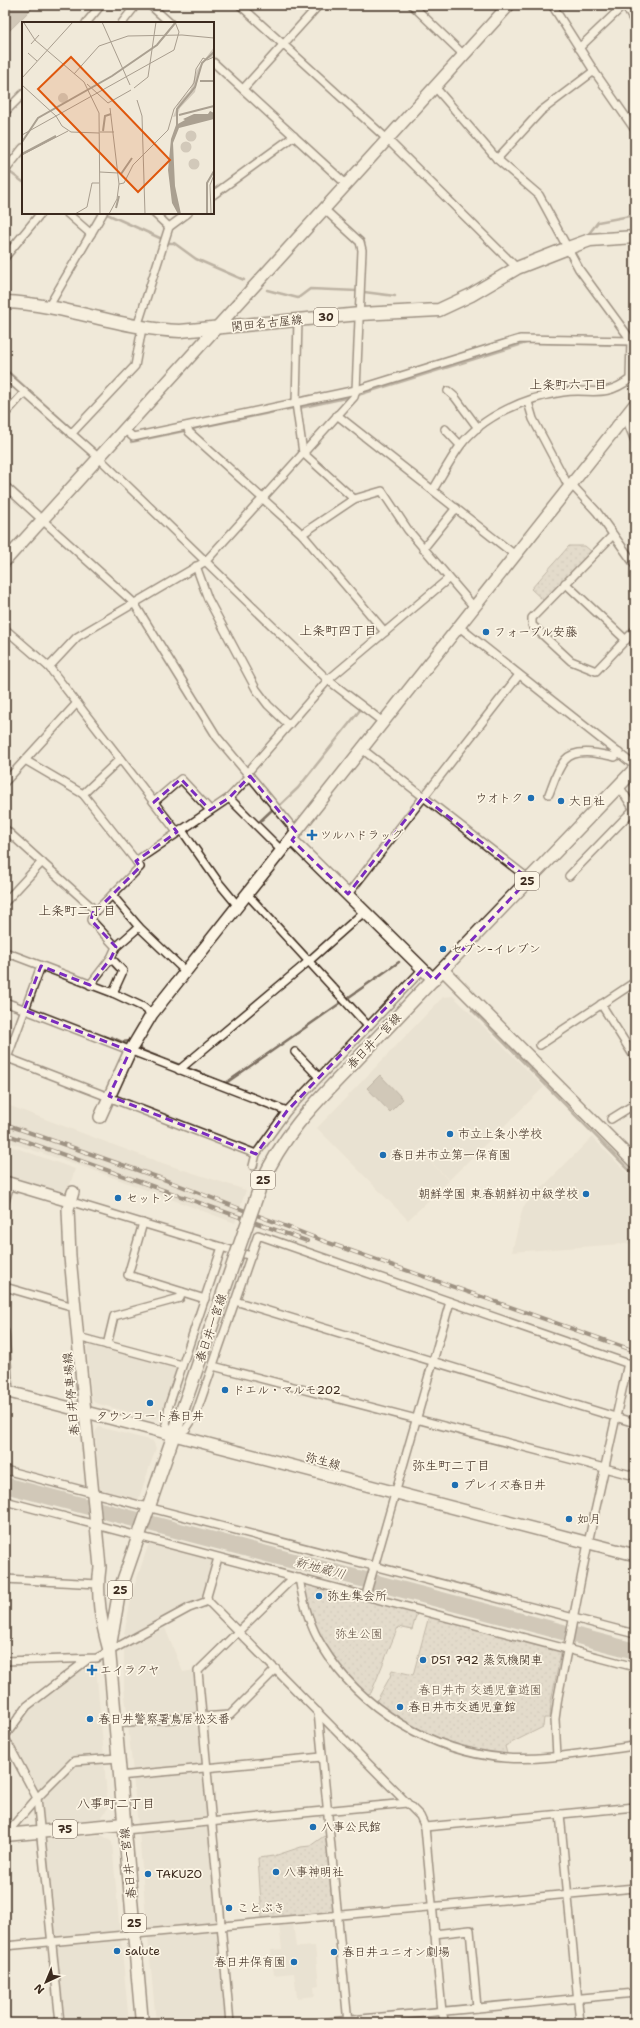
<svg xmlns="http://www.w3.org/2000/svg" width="640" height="2028" viewBox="0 0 640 2028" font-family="'Shantell Sans','Klee One',sans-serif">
<defs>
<pattern id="park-dots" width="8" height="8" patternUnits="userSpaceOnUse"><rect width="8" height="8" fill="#d2c9ba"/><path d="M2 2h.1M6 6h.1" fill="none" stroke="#b5ad9f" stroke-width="1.8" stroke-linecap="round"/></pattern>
</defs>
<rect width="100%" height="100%" fill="#f0e9d9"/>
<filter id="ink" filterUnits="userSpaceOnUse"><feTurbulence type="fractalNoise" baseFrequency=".025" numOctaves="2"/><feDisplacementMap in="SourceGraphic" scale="8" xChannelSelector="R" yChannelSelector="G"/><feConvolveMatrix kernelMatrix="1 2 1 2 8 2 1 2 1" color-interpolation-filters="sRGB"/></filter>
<g filter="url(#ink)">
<g fill="#e1d9c9">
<polygon points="453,996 544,1087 449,1180 409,1140 449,1181 408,1220 317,1128 443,997"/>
<polygon points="5,1104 159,1162 246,1190 235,1223 90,1169 5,1141"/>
<polygon points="592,1137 635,1181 635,1243 512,1252 523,1207"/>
<polygon points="5,1144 75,1169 69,1188 64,1191 58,1193 5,1176"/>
<polygon points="89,1345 175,1367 176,1371 160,1417 155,1419 95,1403 92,1400 87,1348"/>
<polygon points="99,1427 153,1441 156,1448 139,1498 136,1500 100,1489 95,1432"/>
<polygon points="151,1544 210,1559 213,1563 201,1598 127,1636 124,1634 133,1590 148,1546"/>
<polygon points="165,1628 183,1672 195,1670 199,1713 198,1715 128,1720 124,1688 124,1648"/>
<polygon points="93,1664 96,1667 104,1756 74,1759 41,1792 37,1790 9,1740 30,1708 72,1676"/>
<polygon points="198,1719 200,1721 203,1765 133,1773 128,1725"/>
<polygon points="104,1761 108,1808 101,1818 43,1823 40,1799 76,1764"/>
<polygon points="203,1770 208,1820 138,1826 133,1777"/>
<polygon points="208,1825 218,1923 147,1931 139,1831"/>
<polygon points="102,1835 112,1842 120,1933 54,1938 45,1842 47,1840"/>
<polygon points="293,1923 296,1947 315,1946 319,1985 314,1986 315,1996 297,1998 294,1973 274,1975 271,1950 282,1949 279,1925"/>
<polygon points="217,1931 220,1932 228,2023 156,2023 148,1937"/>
<polygon points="121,1940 129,2023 62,2023 55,1948 57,1945"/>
</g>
<g fill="url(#park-dots)" stroke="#867a6c">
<polygon points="569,546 585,546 592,552 544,601 531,589"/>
<path d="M307,1584l110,29 -5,17 -14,-3 -27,66 -4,1c-31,-29 -56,-64 -63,-107z"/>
<path d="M429,1616l130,34 2,3 -10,48 -1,17h-6l-1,9 -38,19 2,8c-47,-1 -94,-25 -131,-52l14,-25 2,-7 21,5z"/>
<polygon points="324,1836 327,1839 334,1911 333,1913 262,1920 258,1858 274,1856 301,1847 310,1846"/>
</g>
<g fill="#aaa091" stroke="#7e7163">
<polygon points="5,5 35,5 5,35"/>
<polygon points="380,1075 403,1099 390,1112 367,1088"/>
</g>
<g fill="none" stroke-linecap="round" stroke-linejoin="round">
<g stroke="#7e7163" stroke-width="2.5">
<polyline points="11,173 23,182"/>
<polyline points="107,214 162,239"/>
<polyline points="587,236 598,222 635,215"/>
<polyline points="168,243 174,243 196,259 244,280"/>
<polyline points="267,290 298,298 310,289 358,291"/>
<polyline points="364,292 395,296"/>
<polyline points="537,343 628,345"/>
<polyline points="5,369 73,430"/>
<polyline points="358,395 526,343"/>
<polyline points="299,408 350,397"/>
<polyline points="206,426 294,408"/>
<polyline points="193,429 200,427"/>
<polyline points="131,442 184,431"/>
<polyline points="279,806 298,788 360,710"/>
<polyline points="257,824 273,809"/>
<polyline points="472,1010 635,1176"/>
<polyline points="111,1037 122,1042 130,1041"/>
<polyline points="141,1048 141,1050 226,1083 399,962"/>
</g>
<polyline stroke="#aaa091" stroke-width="16" points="5,1485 635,1651"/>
<defs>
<g id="street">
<polyline points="150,5 170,23"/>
<polyline points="240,5 387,139 517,268"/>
<polyline points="412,5 464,55"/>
<polyline points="552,5 594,71 635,130"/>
<polyline points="625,5 635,23"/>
<polyline points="86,23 101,5"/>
<polyline points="122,23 136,5"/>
<polyline points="579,48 624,5"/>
<polyline points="213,62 346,184"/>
<polyline points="243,89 319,5"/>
<polyline points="5,112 23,94"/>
<polyline points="497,159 541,111 594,71"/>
<polyline points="5,171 23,148"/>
<polyline points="213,195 294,136"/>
<polyline points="67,213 91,234"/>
<polyline points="154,213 169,227"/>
<polyline points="5,257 41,213"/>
<polyline points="49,306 103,213"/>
<polyline points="298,319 296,403 303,453 354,499"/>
<polyline points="137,327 169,227 188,213"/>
<polyline points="5,375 99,458 328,680 383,722"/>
<polyline points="448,391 455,397 478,428"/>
<polyline points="528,402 533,419 569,487"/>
<polyline points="5,414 24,393"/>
<polyline points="337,415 515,555"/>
<polyline points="625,416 635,441"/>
<polyline points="187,426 189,432 302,534 385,632"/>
<polyline points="124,429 133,437 356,390 520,339 635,341"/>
<polyline points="445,429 460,445"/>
<polyline points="71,434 135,366 142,328"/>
<polyline points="571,484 597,512 635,565"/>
<polyline points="5,486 134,603 217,737 247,773"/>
<path d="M433,490c9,-15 17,-30 27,-44 22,-30 67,-49 103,-54 27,-4 41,7 67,-13l1,-39 -52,-71 -40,-74 -42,-36 -62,-72"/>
<polyline points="302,534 354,499 382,491 408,530 474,607"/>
<polyline points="613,535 532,618 532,625 571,661 596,671 635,630"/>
<polyline points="423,549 456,508"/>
<polyline points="196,566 208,599 256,689 268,705 289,725"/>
<polyline points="565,583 626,640"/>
<polyline points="458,626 635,766"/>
<polyline points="5,629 49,667 177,832"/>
<polyline points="49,667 77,637 206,561 354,397 356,390 362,250 360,242 324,209"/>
<polyline points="362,749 529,879"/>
<polyline points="25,760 83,794 136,861"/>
<polyline points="250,776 297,833"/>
<polyline points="5,782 77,703"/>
<polyline points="619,786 635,811"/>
<polyline points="83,794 120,759"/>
<path d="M549,794c4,-10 8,-25 16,-34 11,-13 36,-6 50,-3l4,-4"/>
<polyline points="229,798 282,851"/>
<polyline points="154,802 181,779 210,810"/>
<polyline points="5,829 96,911 140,867 136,861 229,798 250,776 247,773 328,680 448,579"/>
<polyline points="181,829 219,883 238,906"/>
<polyline points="569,876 634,809"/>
<polyline points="247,894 368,1026"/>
<polyline points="348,894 519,675"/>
<polyline points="112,895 139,927 186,972"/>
<polyline points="5,902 42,862"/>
<polyline points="94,909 91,920 116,947"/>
<polyline points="5,952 113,993 143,1007 152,1014"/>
<polyline points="111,958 123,971 113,993"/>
<polyline points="90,985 111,958 116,947 139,927"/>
<polyline points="5,1002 287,1111"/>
<polyline points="601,1004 635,1058"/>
<polyline points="540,1045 635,982"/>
<polyline points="295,1052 319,1077"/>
<polyline points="5,1057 256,1154"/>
<polyline points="7,1058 41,966"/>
<polyline points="179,1070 309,961 365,911"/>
<polyline points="611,1119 635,1104"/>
<polyline points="253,1166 256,1154 287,1111 423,969"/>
<polyline points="69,1201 251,1256"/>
<polyline points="5,1202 10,1184"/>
<polyline points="143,1223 128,1275 205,1299"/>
<polyline points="222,1247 169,1405 166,1424 173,1435 186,1429 196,1414 258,1235 635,1366"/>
<polyline points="5,1287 74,1307"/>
<polyline points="235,1301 635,1423"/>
<polyline points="5,1332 9,1392"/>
<polyline points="78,1337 182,1365"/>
<polyline points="107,1345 114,1316 180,1298 182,1292"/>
<polyline points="213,1366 635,1476"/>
<polyline points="5,1470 635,1634"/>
<polyline points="5,1501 635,1667"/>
<polyline points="218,1558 207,1596 208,1601 407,1803 420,1816 425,1827 442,2012 445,2023"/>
<polyline points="5,1579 98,1584"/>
<polyline points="366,1595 450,1302"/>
<polyline points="5,1661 97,1658 189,1608 208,1601"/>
<polyline points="318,1712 348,2023"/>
<polyline points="115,1723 230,1715 276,1669"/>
<polyline points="5,1736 27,1706 87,1660"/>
<polyline points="5,1738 37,1798 60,2023"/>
<polyline points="557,1756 555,1719 558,1697 588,1543 628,1363"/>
<polyline points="119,1776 322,1757"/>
<polyline points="560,1814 580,2023"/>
<polyline points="425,1827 635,1807"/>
<polyline points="125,1830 407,1803"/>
<polyline points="5,1835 37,1798 74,1761 118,1758"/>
<polyline points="434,1934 470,1930 477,2008"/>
<polyline points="5,1946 635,1888"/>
<path d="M230,2023l-32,-352 92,-90 9,-3c4,24 10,47 23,68 38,63 110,106 183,112 43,3 87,-7 130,-12"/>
<polyline points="319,2023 635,1993"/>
</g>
<g id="secondary">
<polyline points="5,561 509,5"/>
<polyline points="292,840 434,980"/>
<polyline points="443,970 635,1163"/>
<polyline points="100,1117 130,1051 152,1014 635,404"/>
<polyline points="5,1182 69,1201"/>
<path d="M73,1192l-5,17 2,48 30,310c-4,29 1,55 9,83"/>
<polyline points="5,1391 635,1555"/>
</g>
<g id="primary">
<path d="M5,302c60,2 115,27 175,29l180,-17 79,-4 32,-15 46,-27 51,-20 22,-8 45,-3"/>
<polyline points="419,994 635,769"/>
<polyline points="5,1835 124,1824"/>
<polyline points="142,2023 109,1651 119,1593 182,1411"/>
</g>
</defs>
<use href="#street" stroke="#3b2a1e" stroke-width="10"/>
<use href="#secondary" stroke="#3b2a1e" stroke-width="14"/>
<use href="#primary" stroke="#3b2a1e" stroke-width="15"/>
<use href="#street" stroke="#fcf5e5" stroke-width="7"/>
<use href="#secondary" stroke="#fcf5e5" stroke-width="11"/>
<use href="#primary" stroke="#fcf5e5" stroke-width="12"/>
<defs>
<g id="rail">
<polyline points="5,1124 160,1178 329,1243 635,1351"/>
<polyline points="5,1134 307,1241"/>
</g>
</defs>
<use href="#rail" stroke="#3b2a1e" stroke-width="4"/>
<use href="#rail" stroke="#fcf5e5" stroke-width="2.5" stroke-dasharray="8" stroke-linecap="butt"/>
<defs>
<path id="primary-bridge" d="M182,1411l79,-227c21,-47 49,-76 84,-112 25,-26 49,-52 74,-78"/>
</defs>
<use href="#primary-bridge" stroke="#3b2a1e" stroke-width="15" stroke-linecap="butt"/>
<use href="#primary-bridge" stroke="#fcf5e5" stroke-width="12"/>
</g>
</g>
<path d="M0 0H640V2028H0ZM250,776l47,57 -5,7 56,54 75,-97 106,82 -95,101 -11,-11 -136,142 -31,43 -147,-58 21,-45 -106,-41 17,-44 49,19 21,-27 5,-11 -25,-27 3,-11 2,2 44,-44 -4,-6 41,-29 -23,-30 27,-23 29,31 19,-12z" fill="#f0e9d9" fill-opacity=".55" fill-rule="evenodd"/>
<path fill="none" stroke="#7b2cbf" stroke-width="3" stroke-dasharray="8 5" stroke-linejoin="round" d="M250,776l47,57 -5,7 56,54 75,-97 106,82 -95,101 -11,-11 -136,142 -31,43 -147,-58 21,-45 -106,-41 17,-44 49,19 21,-27 5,-11 -25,-27 3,-11 2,2 44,-44 -4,-6 41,-29 -23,-30 27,-23 29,31 19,-12z"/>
<g fill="#1f6fb2" stroke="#fcf5e5" stroke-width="1.5">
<circle cx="486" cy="632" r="4"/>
<circle cx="531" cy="798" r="4"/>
<circle cx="561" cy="801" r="4"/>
<path d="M310 829h4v4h4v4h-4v4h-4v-4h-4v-4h4z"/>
<circle cx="443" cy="949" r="4"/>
<circle cx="450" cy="1134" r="4"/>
<circle cx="383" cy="1155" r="4"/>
<circle cx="586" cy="1194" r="4"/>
<circle cx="118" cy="1198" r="4"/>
<circle cx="225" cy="1390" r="4"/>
<circle cx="150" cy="1403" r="4"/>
<circle cx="455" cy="1485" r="4"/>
<circle cx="569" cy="1519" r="4"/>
<circle cx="319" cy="1596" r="4"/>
<circle cx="423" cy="1660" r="4"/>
<path d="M90 1664h4v4h4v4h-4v4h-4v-4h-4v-4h4z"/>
<circle cx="400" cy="1707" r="4"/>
<circle cx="90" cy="1719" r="4"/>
<circle cx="313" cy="1827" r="4"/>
<circle cx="276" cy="1872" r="4"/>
<circle cx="148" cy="1874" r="4"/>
<circle cx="229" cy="1908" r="4"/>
<circle cx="117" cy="1951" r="4"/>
<circle cx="334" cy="1952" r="4"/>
<circle cx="294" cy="1962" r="4"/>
</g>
<g text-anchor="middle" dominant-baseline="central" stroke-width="3.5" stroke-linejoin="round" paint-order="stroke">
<g fill="#fcf5e5" stroke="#75675a" stroke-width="1">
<rect x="314" y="308" width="24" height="18" rx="3"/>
<rect x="515" y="872" width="24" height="18" rx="3"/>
<rect x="251" y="1171" width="24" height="18" rx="3"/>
<rect x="108" y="1581" width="24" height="18" rx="3"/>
<rect x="53" y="1820" width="24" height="18" rx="3"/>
<rect x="122" y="1914" width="24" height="18" rx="3"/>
</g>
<g font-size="11" font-weight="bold" fill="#3b2a1e">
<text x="326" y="317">30</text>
<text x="527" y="881">25</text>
<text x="263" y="1180">25</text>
<text x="120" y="1590">25</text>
<text x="65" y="1829">75</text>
<text x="134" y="1923">25</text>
</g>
<g font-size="12" fill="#3b2a1e" stroke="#fcf5e5">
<text transform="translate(267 323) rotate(-6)">関田名古屋線</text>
<text transform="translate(374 1041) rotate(-46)">春日井一宮線</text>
<text transform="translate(211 1328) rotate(-71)">春日井一宮線</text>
<text transform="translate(71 1394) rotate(-95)">春日井停車場線</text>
<text transform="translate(323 1461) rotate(15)">弥生線</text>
<text transform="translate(128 1863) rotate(-96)">春日井一宮線</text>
</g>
<g font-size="12" fill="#3b2a1e" stroke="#fcf5e5" text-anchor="start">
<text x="494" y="632">フォーブル安藤</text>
<text x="523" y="798" text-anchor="end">ウオトク</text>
<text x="569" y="801">大日社</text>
<text x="320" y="835">ツルハドラッグ</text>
<text x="451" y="949">セブン-イレブン</text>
<text x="458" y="1134">市立上条小学校</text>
<text x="391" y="1155">春日井市立第一保育園</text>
<text x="578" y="1194" text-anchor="end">朝鮮学園 東春朝鮮初中級学校</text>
<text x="126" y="1198">セットン</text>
<text x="233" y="1390">ドエル・マルモ202</text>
<text x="150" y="1416" text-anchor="middle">タウンコート春日井</text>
<text x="463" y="1485">プレイズ春日井</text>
<text x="577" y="1519">如月</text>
<text x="327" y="1596">弥生集会所</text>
<text x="431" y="1660">D51 792 蒸気機関車</text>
<text x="100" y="1670">エイラクヤ</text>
<text x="408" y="1707">春日井市交通児童館</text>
<text x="98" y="1719">春日井警察署鳥居松交番</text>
<text x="321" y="1827">八事公民館</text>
<text x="284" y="1872">八事神明社</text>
<text x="156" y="1874">TAKUZO</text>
<text x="237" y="1908">ことぶき</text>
<text x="125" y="1951">salute</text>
<text x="342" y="1952">春日井ユニオン劇場</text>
<text x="286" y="1962" text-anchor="end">春日井保育園</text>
</g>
<g font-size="12" fill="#615245" stroke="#fcf5e5">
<text x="359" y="1634">弥生公園</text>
<text x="480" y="1690">春日井市 交通児童遊園</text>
</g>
<g font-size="13" fill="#3b2a1e" stroke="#fcf5e5">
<text x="568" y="384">上条町六丁目</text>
<text x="338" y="630">上条町四丁目</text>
<text x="77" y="910">上条町二丁目</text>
<text x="451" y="1465">弥生町二丁目</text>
<text x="116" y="1803">八事町二丁目</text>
</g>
<g font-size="13" font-style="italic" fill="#625346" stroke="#fcf5e5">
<text transform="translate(320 1568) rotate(15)">新地蔵川</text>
</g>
</g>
<g transform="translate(22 22)">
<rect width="192" height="192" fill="#f0e9d9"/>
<path d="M192,25v10l-8,2 -6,10 -5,23 -15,16 -3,8 -4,1 6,-15 11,-11 7,-21zM36 76a5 5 0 1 1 10 0a5 5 0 1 1-10 0Z" fill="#d2c9ba"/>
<path d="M163.5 114a5.5 5.5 0 1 1 11 0a5.5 5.5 0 1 1-11 0ZM158.5 125a5.5 5.5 0 1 1 11 0a5.5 5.5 0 1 1-11 0ZM166.5 142a5.5 5.5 0 1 1 11 0a5.5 5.5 0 1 1-11 0Z" fill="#d2c9ba"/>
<path d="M188,89l4,2v6l-35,9 -6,15 2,43 6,28h-3l-6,-11 -4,-33 3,-31 5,-14 9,-5 -2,-1 11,-5h14z" fill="#aaa091"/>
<path fill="none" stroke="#aaa091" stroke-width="2" d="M178,59h14M157,93l35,-9M155,104v-17l18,-22 7,-24 12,-11M81,109l2,-15 6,-2M0,120l16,-24 74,-42 45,-31 19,-23M0,132l34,-18M99,152l11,-16M94,186l3,-12M185,192v-31l7,-12"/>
<path fill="none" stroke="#a89d8e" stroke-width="1" d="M80,0l28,63M2,1l11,17 49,42 15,31 1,101M9,22l8,-9M6,31l9,8M52,52l25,-28 29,-10 54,-1 32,3M0,56l51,-56M65,62l21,19 23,-13M0,63l34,31 6,10M112,66l14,-11 8,-55M115,78l5,16 3,98M88,86l9,76M40,104l9,6 28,1M78,110h14M0,113l152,-85 5,-18 -4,-10M0,133l46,-24M78,150l18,1M53,192l12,-7 5,-24h7M87,192l8,-15 2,-15 5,-1 9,-18 35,-35 6,-21 20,-26 2,-14 7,-11 4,2 7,-3M189,192l-1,-29 4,-10"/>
<path fill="#df570d" fill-opacity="0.15" stroke="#df570d" stroke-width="2" d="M49,35l99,103 -32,32 -100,-103z"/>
<rect width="192" height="192" fill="none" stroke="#3b2a1e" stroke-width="2"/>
</g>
<rect width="640" height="2028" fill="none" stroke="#fcf5e5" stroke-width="20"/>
<rect x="10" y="10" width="620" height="2008" fill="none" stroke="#3b2a1e" stroke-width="1.5" filter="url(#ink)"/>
<g transform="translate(46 1982) rotate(224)" stroke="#fcf5e5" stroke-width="3" paint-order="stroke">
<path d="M0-3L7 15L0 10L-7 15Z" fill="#3b2a1e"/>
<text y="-6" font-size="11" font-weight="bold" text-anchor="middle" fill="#3b2a1e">N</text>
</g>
</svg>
